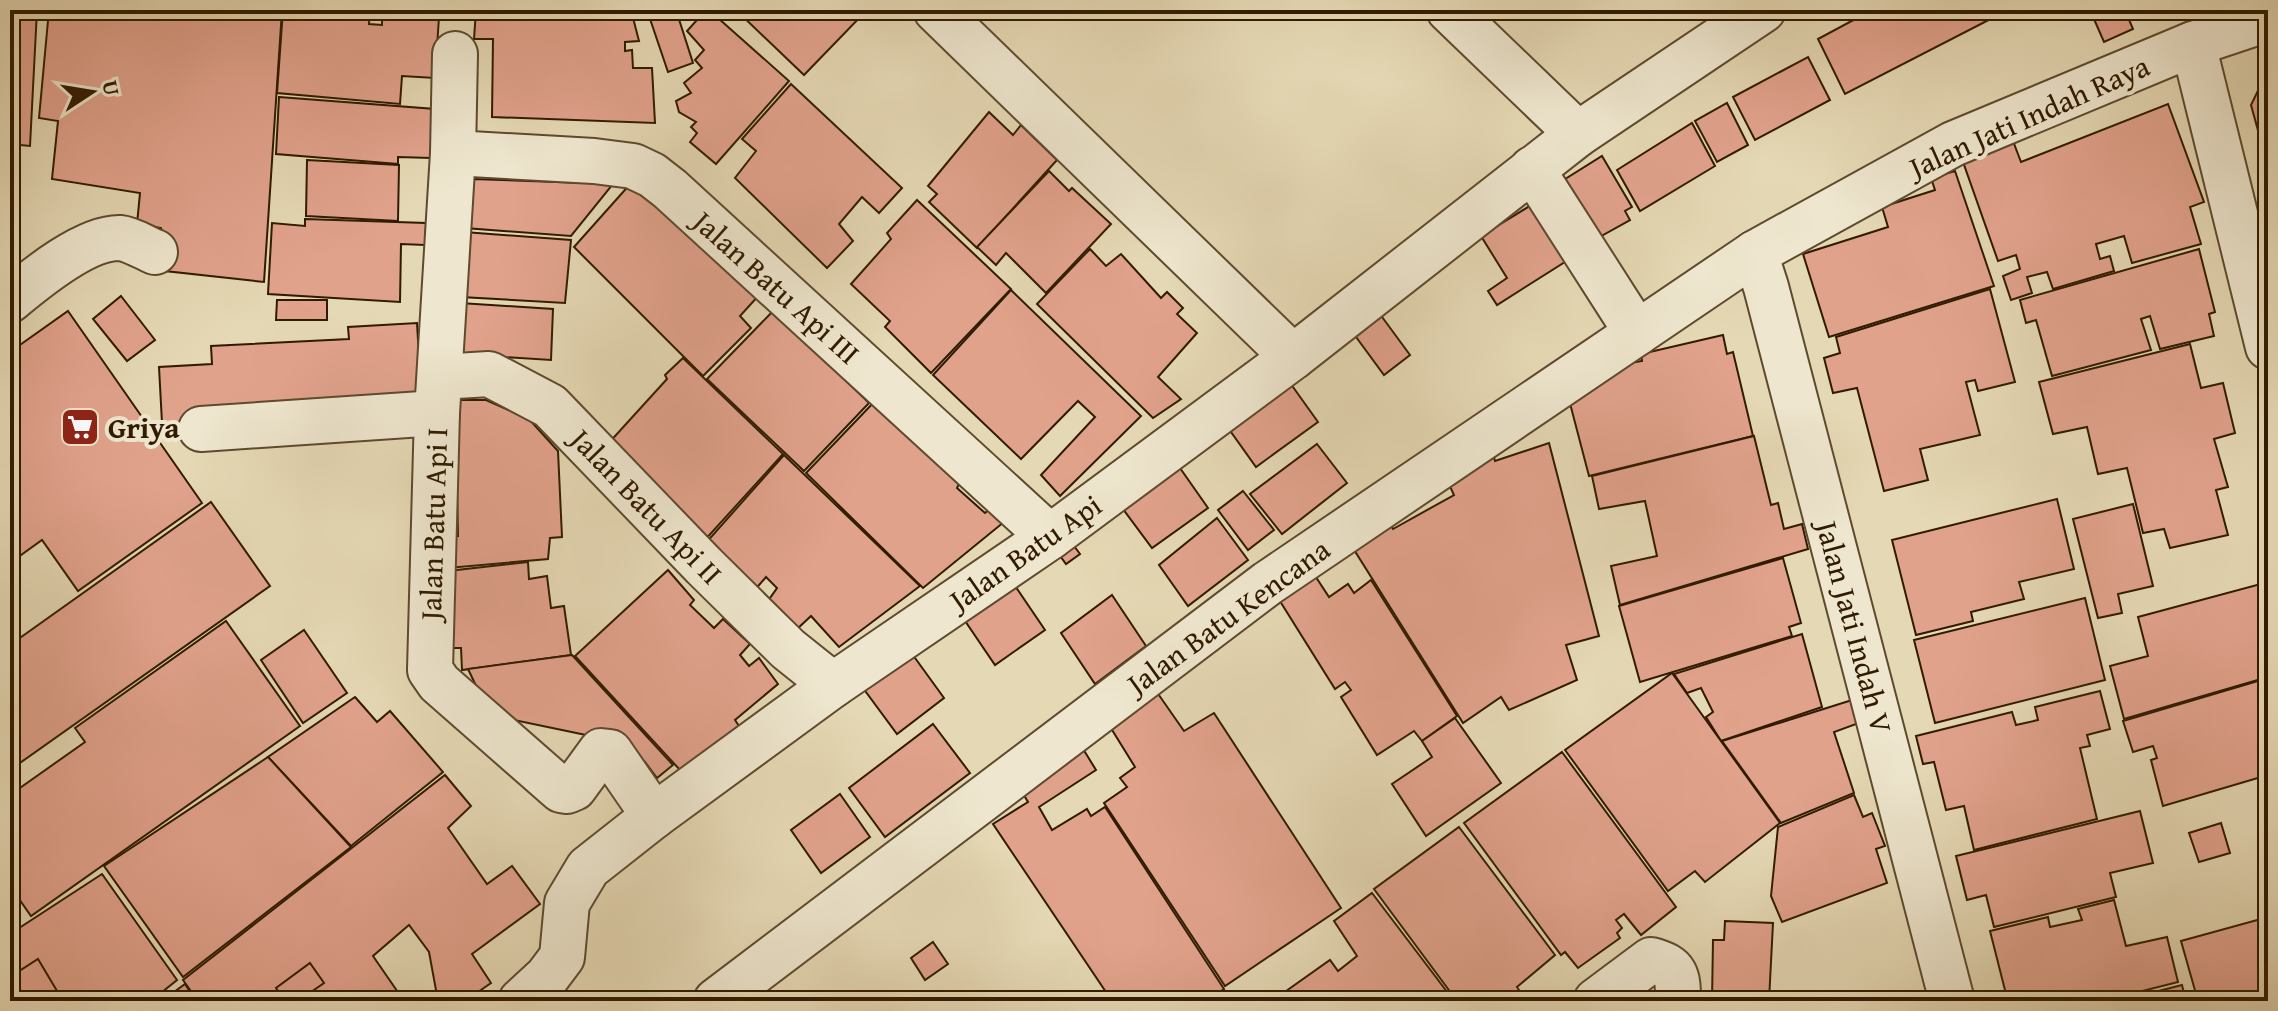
<svg xmlns="http://www.w3.org/2000/svg" width="2278" height="1011" viewBox="0 0 2278 1011" font-family="'Gentium Book Plus',serif">
<rect width="100%" height="100%" fill="#e5d8b4"/>
<filter id="stains"><feTurbulence type="fractalNoise" baseFrequency=".0025" numOctaves="4"/><feColorMatrix values="0 0 0 0 .2 0 0 0 0 .09 0 0 0 0 .02 0 0 0 .5 -.17"/></filter>
<radialGradient id="worn" r=".72"><stop offset=".6" stop-color="#630" stop-opacity="0"/><stop offset="1" stop-color="#630" stop-opacity=".3"/></radialGradient>
<g fill="#e1a28c" stroke="#311b00" stroke-width="2">
<polygon points="10,10 37,10 30,146 10,144"/>
<polygon points="49,10 282,10 264,282 165,271 161,228 137,224 140,193 52,179 58,121 39,118"/>
<polygon points="283,10 330,10 330,18 339,18 339,10 370,12 369,24 382,25 382,15 439,17 435,78 402,76 400,104 277,93"/>
<polygon points="476,10 631,10 639,41 625,42 625,51 632,50 633,68 652,68 655,123 492,117 493,39 474,39"/>
<polygon points="647,10 676,10 693,63 668,72"/>
<polygon points="706,10 709,10 789,81 716,164 690,142 697,133 691,127 696,122 679,112 676,101 691,93 684,83 702,68 695,60 704,50 687,31"/>
<polygon points="736,10 867,10 804,75"/>
<polygon points="1872,10 2008,10 1845,94 1818,39"/>
<polygon points="2090,10 2125,10 2133,29 2104,42"/>
<polygon points="1808,57 1830,100 1755,140 1733,97"/>
<polygon points="2268,70 2268,163 2267,163 2251,105"/>
<polygon points="791,84 902,188 879,213 862,197 839,224 853,241 827,268 735,178 756,151 742,139"/>
<polygon points="279,97 435,109 431,158 398,157 398,164 276,154"/>
<polygon points="1727,103 1748,145 1717,162 1695,121"/>
<polygon points="2168,104 2204,202 2190,207 2201,244 2132,263 2124,236 2096,244 2100,259 2110,256 2114,271 2053,289 2047,272 2027,277 2032,293 2011,300 2003,276 2020,269 2016,255 1998,261 1962,159 2013,141 2021,162"/>
<polygon points="989,112 1013,135 1021,125 1057,160 977,248 929,202 937,194 928,186"/>
<polygon points="1692,123 1715,166 1640,211 1617,170"/>
<polygon points="1602,156 1632,207 1625,211 1630,220 1587,244 1554,186"/>
<polygon points="307,160 399,165 398,221 306,216"/>
<polygon points="1049,171 1069,191 1072,188 1111,224 1046,293 1006,253 996,265 977,247"/>
<polygon points="1955,171 1994,286 1829,337 1803,254 1888,227 1882,207 1935,190 1931,178"/>
<polygon points="472,179 613,184 571,236 465,228"/>
<polygon points="632,182 760,294 740,316 751,328 703,376 574,247"/>
<polygon points="1541,199 1576,255 1497,305 1488,291 1507,278 1481,236"/>
<polygon points="917,200 1011,289 931,373 885,327 890,321 851,284 891,239 887,233"/>
<polygon points="305,219 426,223 425,245 401,244 400,302 268,294 272,223 305,226"/>
<polygon points="464,232 571,240 565,303 461,297"/>
<polygon points="1090,249 1106,266 1121,254 1161,298 1167,292 1183,308 1177,314 1197,333 1158,377 1181,399 1153,418 1037,304"/>
<polygon points="2199,249 2215,312 2209,314 2214,336 2160,349 2150,316 2141,319 2151,350 2052,376 2036,320 2026,323 2020,300"/>
<polygon points="1990,289 2015,382 1978,391 1975,380 1966,382 1980,435 1920,449 1928,480 1884,491 1857,388 1833,393 1824,358 1840,353 1836,337"/>
<polygon points="1011,290 1141,416 1060,496 1041,475 1095,417 1078,401 1021,459 933,375"/>
<polygon points="121,296 155,340 127,361 93,319"/>
<polygon points="277,300 327,300 327,320 276,320"/>
<polygon points="460,303 553,309 551,360 454,354"/>
<polygon points="1374,306 1410,355 1384,375 1348,326"/>
<polygon points="774,310 869,403 804,471 707,379"/>
<polygon points="68,311 202,503 78,591 42,540 10,563 10,352"/>
<polygon points="417,323 422,410 162,423 159,367 212,364 211,346 349,339 348,327"/>
<polygon points="1723,335 1727,354 1733,352 1753,436 1589,476 1567,392 1596,369 1642,361 1641,354"/>
<polygon points="2190,344 2201,388 2223,383 2235,433 2214,439 2228,487 2216,490 2228,535 2170,548 2164,529 2143,533 2127,468 2098,474 2087,427 2053,434 2039,382"/>
<polygon points="683,358 783,454 704,541 606,446 667,379 665,375"/>
<polygon points="1288,380 1318,422 1256,467 1226,425"/>
<polygon points="455,400 486,400 529,419 558,451 562,537 550,538 548,559 448,568 447,536 458,536"/>
<polygon points="876,400 960,482 957,488 985,513 991,508 1004,522 923,588 806,473"/>
<polygon points="1754,436 1771,505 1778,503 1784,529 1802,524 1808,549 1620,605 1611,566 1657,556 1645,501 1599,509 1592,476"/>
<polygon points="1549,443 1599,636 1566,645 1577,680 1509,710 1501,697 1463,723 1346,537 1383,513 1393,529 1454,495 1442,469 1491,446 1495,461"/>
<polygon points="1317,444 1347,483 1282,534 1250,494"/>
<polygon points="784,455 920,586 839,647 811,616 796,630 768,601 777,588 766,577 754,591 704,545"/>
<polygon points="1173,458 1208,508 1152,548 1117,501"/>
<polygon points="1243,491 1274,530 1248,550 1218,510"/>
<polygon points="2057,499 2074,569 2019,582 2024,599 1971,612 1973,621 1916,635 1892,540"/>
<polygon points="211,502 270,586 10,770 10,645"/>
<polygon points="2133,504 2153,586 2118,594 2122,613 2098,618 2073,519"/>
<polygon points="1217,518 1248,560 1188,606 1159,565"/>
<polygon points="1071,542 1080,554 1066,564 1058,553"/>
<polygon points="1783,558 1801,623 1789,627 1792,636 1640,682 1619,606"/>
<polygon points="528,562 529,579 547,576 551,608 564,606 571,655 462,670 461,648 448,648 448,571"/>
<polygon points="1308,565 1329,597 1348,584 1354,593 1371,580 1457,716 1422,741 1414,731 1377,755 1341,697 1351,690 1345,682 1335,689 1273,590"/>
<polygon points="668,570 694,600 690,605 714,628 723,619 750,644 740,655 749,666 759,658 778,684 735,720 739,726 680,770 575,656"/>
<polygon points="1009,577 1045,630 995,665 959,612"/>
<polygon points="2268,582 2268,677 2124,719 2110,666 2148,656 2138,617"/>
<polygon points="1112,595 1146,646 1095,684 1061,633"/>
<polygon points="2085,598 2105,680 1935,723 1914,640"/>
<polygon points="226,621 300,726 31,916 10,886 10,795 85,742 75,728"/>
<polygon points="304,630 347,693 303,723 261,660"/>
<polygon points="1802,634 1822,707 1721,741 1706,717 1713,712 1701,688 1687,693 1674,674"/>
<polygon points="910,651 944,698 897,734 863,688"/>
<polygon points="572,655 673,765 657,778 645,762 636,770 605,739 490,715 468,669"/>
<polygon points="1672,673 1780,823 1705,882 1695,871 1668,891 1565,750"/>
<polygon points="2268,678 2268,775 2163,806 2151,760 2157,758 2153,746 2133,752 2123,721"/>
<polygon points="1154,688 1184,731 1214,713 1341,908 1225,986 1104,803 1127,787 1120,778 1135,767 1109,725"/>
<polygon points="2100,691 2110,729 2087,735 2090,746 2080,748 2097,819 1974,850 1964,806 1946,810 1934,762 1923,764 1916,736 2012,712 2016,725 2038,720 2035,707"/>
<polygon points="355,697 377,722 390,711 443,772 351,846 268,757"/>
<polygon points="1852,700 1859,723 1834,732 1854,793 1781,823 1722,741"/>
<polygon points="1455,718 1501,783 1426,836 1392,784 1432,757 1422,741"/>
<polygon points="933,724 970,773 885,837 849,788"/>
<polygon points="1080,744 1096,770 1039,807 1052,830 1087,809 1091,816 1105,807 1224,989 1206,1001 1112,1001 993,824 1028,802 1019,787"/>
<polygon points="1562,752 1676,907 1641,935 1624,914 1616,920 1622,928 1617,933 1620,938 1578,968 1565,952 1561,955 1464,823"/>
<polygon points="268,757 351,847 183,977 104,866"/>
<polygon points="445,775 471,806 448,828 487,884 512,866 540,904 472,954 491,983 465,1001 423,1001 436,990 429,952 409,925 373,956 404,1001 340,1001 334,993 323,1001 198,1001 183,980"/>
<polygon points="840,794 870,837 821,873 791,830"/>
<polygon points="1854,795 1863,817 1872,813 1885,846 1876,849 1887,883 1782,922 1771,896 1778,827"/>
<polygon points="2140,811 2153,863 2110,873 2116,897 1994,927 1986,895 1967,900 1956,856"/>
<polygon points="2221,823 2230,853 2199,862 2189,833"/>
<polygon points="1459,827 1555,955 1517,987 1526,1001 1457,1001 1374,889"/>
<polygon points="102,874 177,980 151,1001 10,1001 10,934"/>
<polygon points="1372,893 1454,1001 1272,1001 1330,960 1338,971 1357,956 1334,921"/>
<polygon points="2114,900 2126,946 2167,937 2178,982 2103,1001 2032,1001 2030,993 2007,998 1990,931 2048,917 2050,927 2082,920 2078,909"/>
<polygon points="2268,917 2268,1001 2198,1001 2181,941"/>
<polygon points="1725,921 1773,923 1769,1001 1712,1001 1713,940 1724,940"/>
<polygon points="933,942 948,964 925,980 911,958"/>
<polygon points="38,959 63,1001 10,1001 10,977"/>
<polygon points="310,963 324,983 298,1001 285,1001 276,988"/>
<polygon points="185,984 196,1001 162,1001"/>
<polygon points="2182,985 2186,1001 2119,1001"/>
</g>
<g fill="none" stroke-linecap="round" stroke-linejoin="round">
<defs>
<g id="minor">
<polyline points="936,10 1293,357"/>
<polyline points="1449,10 1578,134"/>
<polyline points="2193,44 2268,347"/>
<polyline points="455,54 453,153 437,413 430,670 439,683 561,790 567,791 574,788 601,751 610,752 654,816"/>
<polyline points="453,153 594,161 633,166 652,175 670,189 1050,537"/>
<polyline points="1532,169 1637,333"/>
<polyline points="1755,253 1766,287 1952,1001"/>
<path d="M10,300c25,-21 76,-63 110,-62 11,1 25,10 35,14"/>
<polyline points="440,377 489,374 550,406 704,566 788,649 833,685"/>
<polyline points="201,429 437,413"/>
<polyline points="521,1001 547,977 562,957 567,903 588,868 654,816 833,685 1050,537 1293,357 1578,134 1763,10"/>
<polyline points="716,1001 1268,583 1755,253 1953,144 2193,44 2268,19"/>
<path d="M1596,1001l55,-41c26,7 27,15 27,41"/>
</g>
</defs>
<use href="#minor" stroke="#5e4a2d" stroke-width="48"/>
<use href="#minor" stroke="#eee6ce" stroke-width="44"/>
</g>
<defs>
<symbol id="supermarket-square" viewBox="-11 -11 22 22"><rect x="-9" y="-9" width="18" height="18" rx="4" fill="#8f2418" stroke="#eee6ce"/><path d="M-6-5.5h2.5l.6 2H6L4.5 2H-2.5L-4.4-4H-6ZM-1.5 3.2a1.3 1.3 0 1 0 .1 0ZM3 3.2a1.3 1.3 0 1 0 .1 0Z" fill="#fff"/></symbol>
</defs>
<g fill-rule="evenodd">
<use href="#supermarket-square" x="58" y="405" width="44" height="44"/>
</g>
<g text-anchor="middle" dominant-baseline="central" stroke-width="8" stroke-linejoin="round" paint-order="stroke">
<g font-size="30" fill="#311b00" stroke="#eee6ce">
<text transform="translate(2029 116) rotate(-24)">Jalan Jati Indah Raya</text>
<text transform="translate(777 287) rotate(42)">Jalan Batu Api III</text>
<text transform="translate(647 506) rotate(46)">Jalan Batu Api II</text>
<text transform="translate(433 524) rotate(-88)">Jalan Batu Api I</text>
<text transform="translate(1025 552) rotate(-35)">Jalan Batu Api</text>
<text transform="translate(1228 616) rotate(-36)">Jalan Batu Kencana</text>
<text transform="translate(1855 627) rotate(75)">Jalan Jati Indah V</text>
</g>
<g font-size="30" font-weight="bold" fill="#311b00" stroke="#eee6ce" text-anchor="start">
<text x="108" y="427">Griya</text>
</g>
</g>
<rect width="2278" height="1011" fill="none" stroke="#e5d8b4" stroke-width="40"/>
<rect x="12" y="12" width="2254" height="987" fill="none" stroke="#311b00" stroke-width="4"/>
<rect x="20" y="20" width="2238" height="971" fill="none" stroke="#311b00" stroke-width="2"/>
<g transform="translate(92 92) rotate(78)" stroke="#eee6ce" stroke-width="6" paint-order="stroke">
<path d="M0-6L14 30L0 20L-14 30Z" fill="#311b00"/>
<text y="-12" font-size="22" font-weight="bold" text-anchor="middle" fill="#311b00">U</text>
</g>
<rect width="100%" height="100%" filter="url(#stains)"/>
<rect width="100%" height="100%" fill="url(#worn)"/>
</svg>
